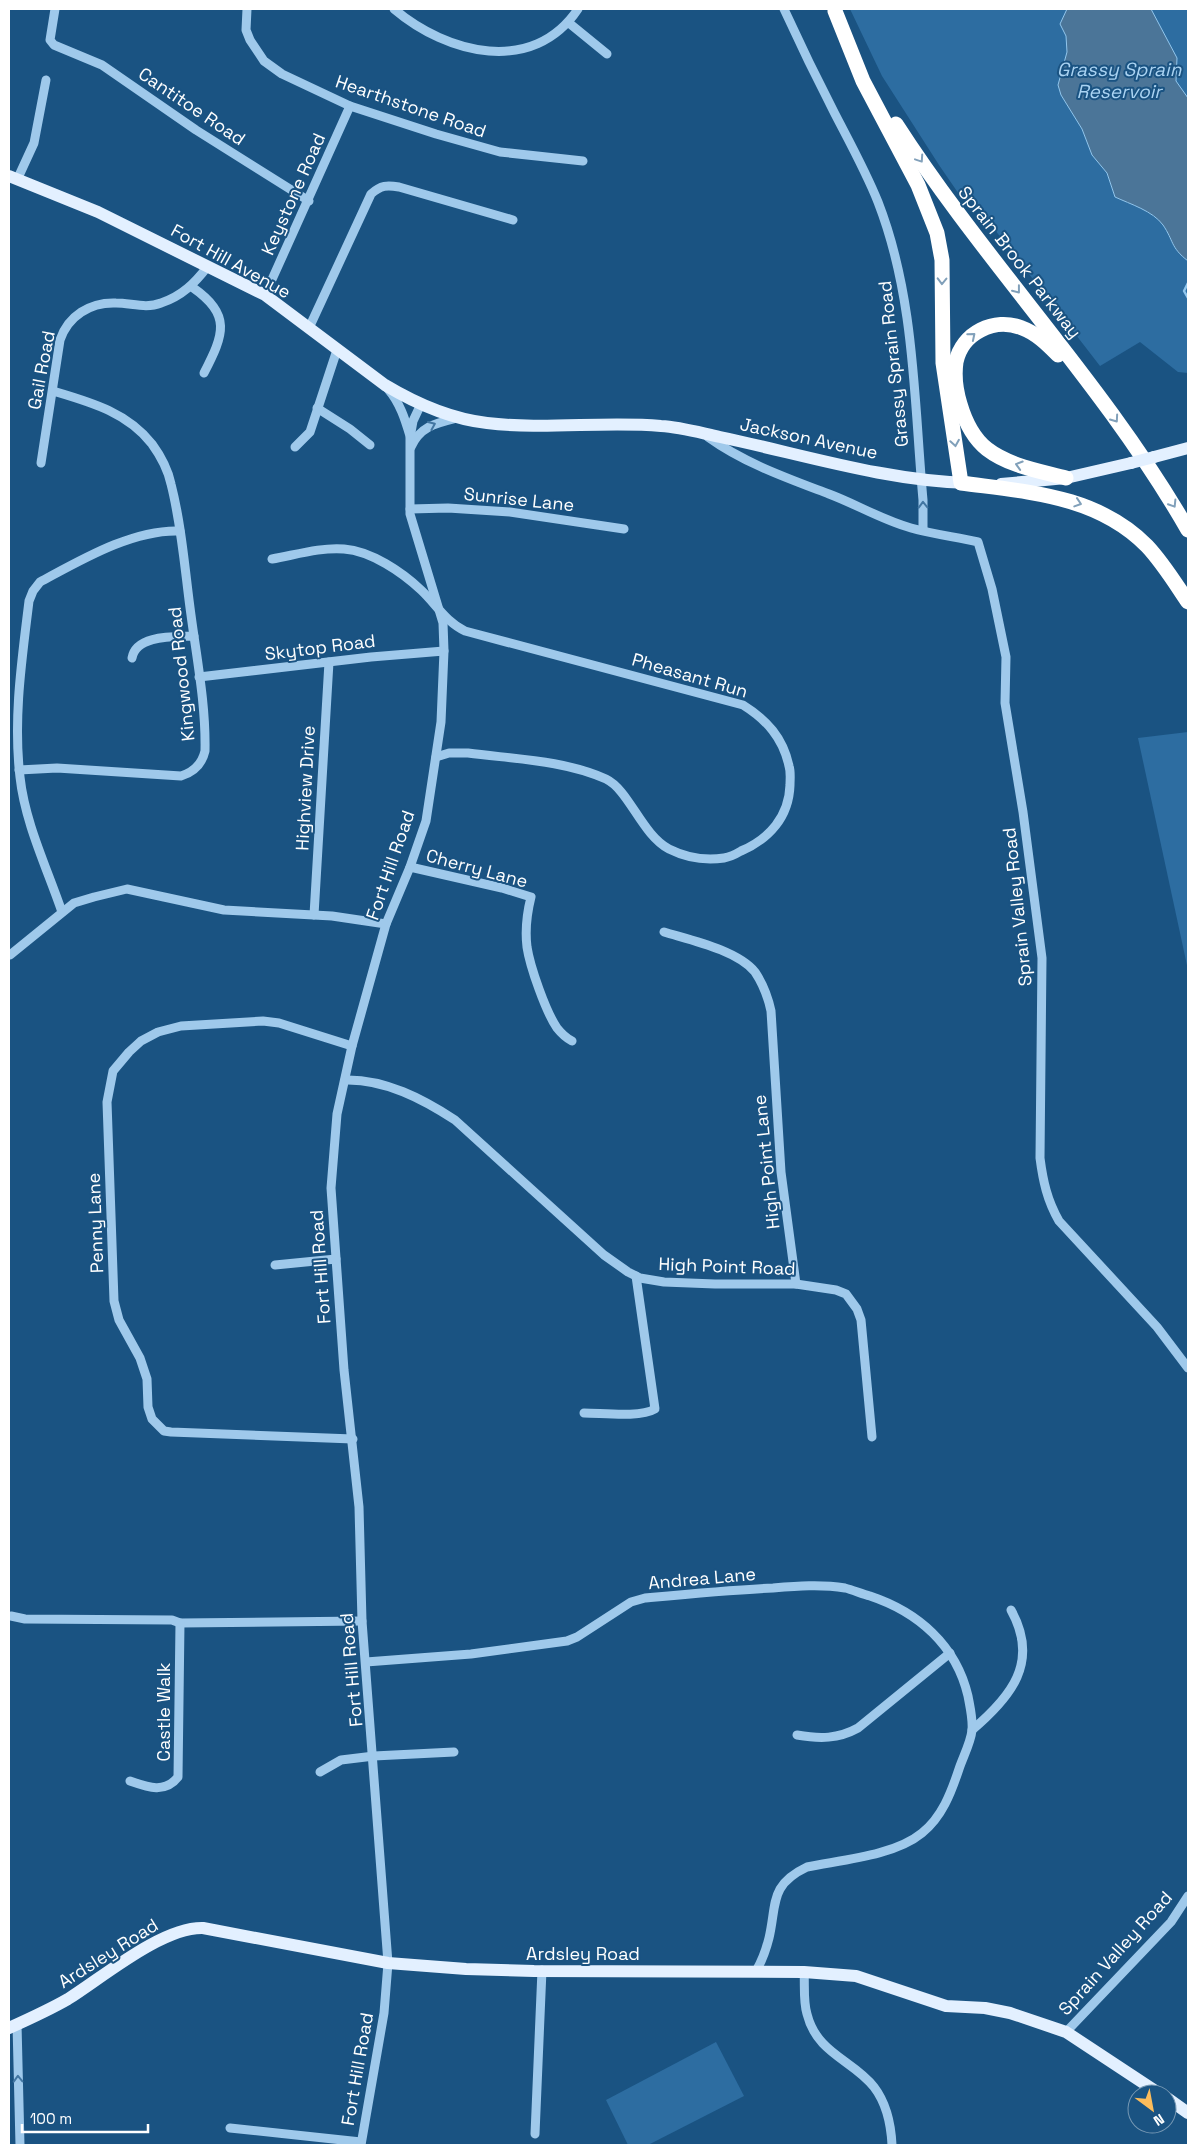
<svg xmlns="http://www.w3.org/2000/svg" width="1197" height="2154" viewBox="0 0 1197 2154" font-family="'Space Grotesk',sans-serif">
<rect width="100%" height="100%" fill="#1a5382"/>
<g fill="#2d6da1">
<path d="M850,9h229l-18,86 21,34 10,26 15,18 8,24c15,7 38,14 48,28 11,16 7,22 25,36v112l-10,-1 -38,-30 -40,24 -132,-171 -5,5 -24,-35 -57,-89z"/>
<polygon points="1093,9 1188,9 1188,123"/>
<polygon points="1188,732 1188,970 1138,738"/>
<polygon points="716,2042 744,2096 648,2145 628,2145 606,2100"/>
</g>
<path fill="#4b7598" stroke="#91c6ed" d="M1067,9h84l26,49 -1,23 12,17v163c-18,-14 -14,-20 -25,-36 -10,-14 -33,-21 -48,-28l-8,-24 -15,-18 -10,-26 -21,-34 -3,-10 9,-33 -1,-16 -6,-12z"/>
<g fill="none" stroke-linecap="round" stroke-linejoin="round">
<polyline stroke="#91c6ed" stroke-width="2.5" points="1188,283 1184,291 1188,298"/>
<g stroke="#9fc9eb" stroke-width="9">
<polyline points="55,9 50,40 54,45 102,65 196,130 309,201"/>
<polyline points="247,9 246,30 250,40 264,61 282,74 350,106 436,134 500,152 583,161"/>
<path d="M394,9c53,45 139,67 184,0"/>
<path d="M784,9c16,35 33,70 51,105 15,29 31,58 43,88 37,95 36,199 45,298v30"/>
<polyline points="569,23 607,54"/>
<polyline points="17,180 34,143 46,80"/>
<path d="M192,287c40,28 32,47 12,86"/>
<polyline points="265,295 350,106"/>
<path d="M309,328l62,-134c10,-9 16,-9 28,-7l114,33"/>
<path d="M388,389c12,14 17,30 22,47"/>
<polyline points="317,408 350,429 370,445"/>
<path d="M708,437c36,26 79,41 121,57 27,10 53,26 82,34 21,6 45,9 67,14l14,47 14,68 -1,46 18,109 19,146 -2,200c3,23 7,42 19,63l98,106 31,41"/>
<polyline points="295,447 310,432 337,350"/>
<path d="M411,447c9,-21 26,-24 46,-29"/>
<path d="M41,463l19,-123c8,-24 30,-38 56,-37 15,0 30,6 45,0 21,-7 34,-20 47,-37"/>
<polyline points="410,509 448,508 510,512 624,529"/>
<path d="M272,559c23,-4 49,-12 72,-10 27,2 58,23 77,41 15,14 25,32 44,41l278,74c24,15 40,33 46,61 2,6 1,13 1,19 -1,32 -21,54 -49,66 -5,3 -11,6 -17,7 -20,3 -37,0 -55,-9 -27,-14 -40,-59 -63,-70 -42,-19 -93,-20 -138,-26h-19l-13,4"/>
<path d="M132,658c4,-24 44,-21 62,-22"/>
<polyline points="199,677 371,657 444,651"/>
<path d="M19,770l38,-2 124,8c13,-4 21,-12 24,-25 1,-45 -8,-91 -14,-136 -6,-43 -9,-88 -20,-131 -3,-14 -11,-29 -19,-40 -25,-32 -62,-42 -99,-53"/>
<path d="M410,867l92,21 29,9c-4,16 -6,34 -4,50 3,20 19,65 30,81 4,5 9,10 15,13"/>
<path d="M62,912c-15,-44 -37,-89 -42,-135 -7,-59 2,-118 9,-176l4,-10 7,-9c41,-22 93,-53 140,-51"/>
<polyline points="314,915 329,662"/>
<path d="M664,932c26,8 73,18 91,40 8,12 13,25 16,39l10,161 15,112"/>
<polyline points="10,955 74,903 94,897 127,889 224,910 332,916 386,924"/>
<polyline points="352,1046 279,1023 263,1021 181,1026 158,1032 141,1041 129,1052 113,1071 107,1102 114,1301 119,1320 140,1358 147,1379 148,1407 152,1419 164,1431 171,1432 353,1439"/>
<path d="M345,1080c40,-1 78,19 110,40l149,135 24,17 12,6 24,4 51,2h81l40,6 10,4 11,15 4,11 11,117"/>
<polyline points="275,1265 336,1259"/>
<path d="M584,1413c18,0 56,5 71,-4l-19,-133"/>
<polyline points="11,1616 25,1619 172,1620 180,1623 362,1621"/>
<path d="M366,1662l105,-8 96,-13 10,-4 54,-35 14,-4c43,-4 85,-8 128,-10 24,-2 48,-4 72,0 8,2 17,6 25,8 48,16 86,49 98,100 2,11 5,23 4,34 -1,12 -9,27 -13,39 -8,24 -17,48 -37,64 -28,23 -81,27 -115,34 -38,18 -30,37 -38,71 -3,12 -7,23 -13,33"/>
<path d="M972,1730c39,-33 68,-68 39,-120"/>
<path d="M797,1735c23,4 41,4 61,-7l92,-75"/>
<polyline points="320,1772 341,1760 374,1756 454,1752"/>
<path d="M130,1781c17,6 35,13 48,-4l2,-154"/>
<path d="M804,1972c1,13 -1,29 3,42 10,40 46,46 67,73 13,17 17,37 18,58"/>
<polyline points="17,2024 20,2145"/>
<polyline points="1066,2032 1171,1922 1188,1896"/>
<polyline points="230,2128 361,2142"/>
<polyline points="535,2134 542,1970"/>
<polyline points="361,2145 384,2013 388,1963 362,1621 359,1507 344,1370 331,1188 337,1114 352,1046 386,924 410,867 426,821 441,722 444,651 443,623 410,514 410,438 413,421 421,404"/>
</g>
<g stroke="#e3f0ff" stroke-width="12">
<path d="M9,176l89,36 167,83 120,90c30,18 67,34 102,38 58,7 116,-2 174,3 20,1 40,7 59,11 81,17 166,44 249,46"/>
<polyline points="1154,457 1188,448"/>
<polyline points="1001,484 1066,478 1131,463"/>
<path d="M9,2028c20,-9 40,-18 59,-29 35,-22 94,-72 135,-71l185,35 78,6 68,2 270,1 52,4 90,30 39,2 25,5 56,19 94,62"/>
<polyline points="1167,2098 1188,2113"/>
</g>
<g stroke="#fff" stroke-width="15">
<path d="M835,11l28,70 55,104 19,48 5,27 1,103 18,120c66,9 136,12 186,63 16,17 28,37 41,56"/>
<path d="M896,124c90,140 209,261 292,406"/>
<path d="M1058,355c-11,-11 -22,-22 -36,-27 -28,-11 -60,5 -66,34 -2,14 0,29 4,42 5,17 13,34 27,45 22,17 53,22 79,29"/>
</g>
<polyline stroke="#e3f0ff" stroke-width="12" points="1131,463 1154,457"/>
</g>
<defs><path id="oneway-chevron" d="M-2-3.5L2.5 0L-2 3.5" fill="none" stroke-width="1.6" stroke-linecap="round" stroke-linejoin="round" transform="scale(1.25)"/></defs>
<g stroke="#81a0ba">
<use href="#oneway-chevron" transform="translate(920 159) rotate(56)"/>
<use href="#oneway-chevron" transform="translate(942 281) rotate(91)"/>
<use href="#oneway-chevron" transform="translate(1017 290) rotate(52)"/>
<use href="#oneway-chevron" transform="translate(972 336) rotate(-40)"/>
<use href="#oneway-chevron" transform="translate(1115 419) rotate(55)"/>
<use href="#oneway-chevron" transform="translate(955 443) rotate(81)"/>
<use href="#oneway-chevron" transform="translate(1019 465) rotate(-163)"/>
<use href="#oneway-chevron" transform="translate(1078 503) rotate(18)"/>
<use href="#oneway-chevron" transform="translate(1173 504) rotate(58)"/>
</g>
<g stroke="#4276a2">
<use href="#oneway-chevron" transform="translate(432 425) rotate(-23)"/>
<use href="#oneway-chevron" transform="translate(923 505) rotate(-91)"/>
<use href="#oneway-chevron" transform="translate(18 2079) rotate(-92)"/>
</g>
<g text-anchor="middle" dominant-baseline="central" stroke-width="4" stroke-linejoin="round" paint-order="stroke">
<g font-size="18" fill="#fff" stroke="#1a5382">
<text transform="translate(192 106) rotate(34)">Cantitoe Road</text>
<text transform="translate(411 106) rotate(19)">Hearthstone Road</text>
<text transform="translate(293 194) rotate(-66)">Keystone Road</text>
<text transform="translate(231 261) rotate(29)">Fort Hill Avenue</text>
<text transform="translate(1020 262) rotate(52)">Sprain Brook Parkway</text>
<text transform="translate(893 364) rotate(-96)">Grassy Sprain Road</text>
<text transform="translate(41 370) rotate(-79)">Gail Road</text>
<text transform="translate(809 438) rotate(12)">Jackson Avenue</text>
<text transform="translate(519 499) rotate(6)">Sunrise Lane</text>
<text transform="translate(320 647) rotate(-7)">Skytop Road</text>
<text transform="translate(181 674) rotate(-96)">Kingwood Road</text>
<text transform="translate(690 675) rotate(16)">Pheasant Run</text>
<text transform="translate(305 788) rotate(-87)">Highview Drive</text>
<text transform="translate(390 865) rotate(-71)">Fort Hill Road</text>
<text transform="translate(477 868) rotate(15)">Cherry Lane</text>
<text transform="translate(1017 907) rotate(-96)">Sprain Valley Road</text>
<text transform="translate(766 1162) rotate(-96)">High Point Lane</text>
<text transform="translate(95 1223) rotate(-92)">Penny Lane</text>
<text transform="translate(727 1266) rotate(2)">High Point Road</text>
<text transform="translate(320 1267) rotate(-94)">Fort Hill Road</text>
<text transform="translate(702 1578) rotate(-5)">Andrea Lane</text>
<text transform="translate(351 1670) rotate(-95)">Fort Hill Road</text>
<text transform="translate(163 1712) rotate(-90)">Castle Walk</text>
<text transform="translate(108 1953) rotate(-32)">Ardsley Road</text>
<text x="583" y="1953">Ardsley Road</text>
<text transform="translate(1115 1953) rotate(-48)">Sprain Valley Road</text>
<text transform="translate(357 2069) rotate(-80)">Fort Hill Road</text>
</g>
<g font-size="19" font-style="italic" fill="#aad3f2" stroke="#1a5382">
<text x="1119" y="69">Grassy Sprain<tspan x="1119" dy="22">Reservoir</tspan></text>
</g>
</g>
<rect width="1197" height="2154" fill="none" stroke="#ffffff" stroke-width="20"/>
<g transform="translate(1152 2109) rotate(148)"><circle r="24" fill="#1a5382" stroke="#7698b4"/>
<path d="M0-4L9 19L0 12L-9 19Z" fill="#fcbc5b"/>
<text y="-8" font-size="14" font-weight="bold" text-anchor="middle" fill="#ffffff">N</text>
</g>
<path d="M22 2124v8h126v-8" fill="none" stroke="#ffffff" stroke-width="2.5"/>
<text x="30" y="2124" font-size="15" fill="#ffffff" stroke="#1a5382" stroke-width="4" paint-order="stroke">100 m</text>
</svg>
